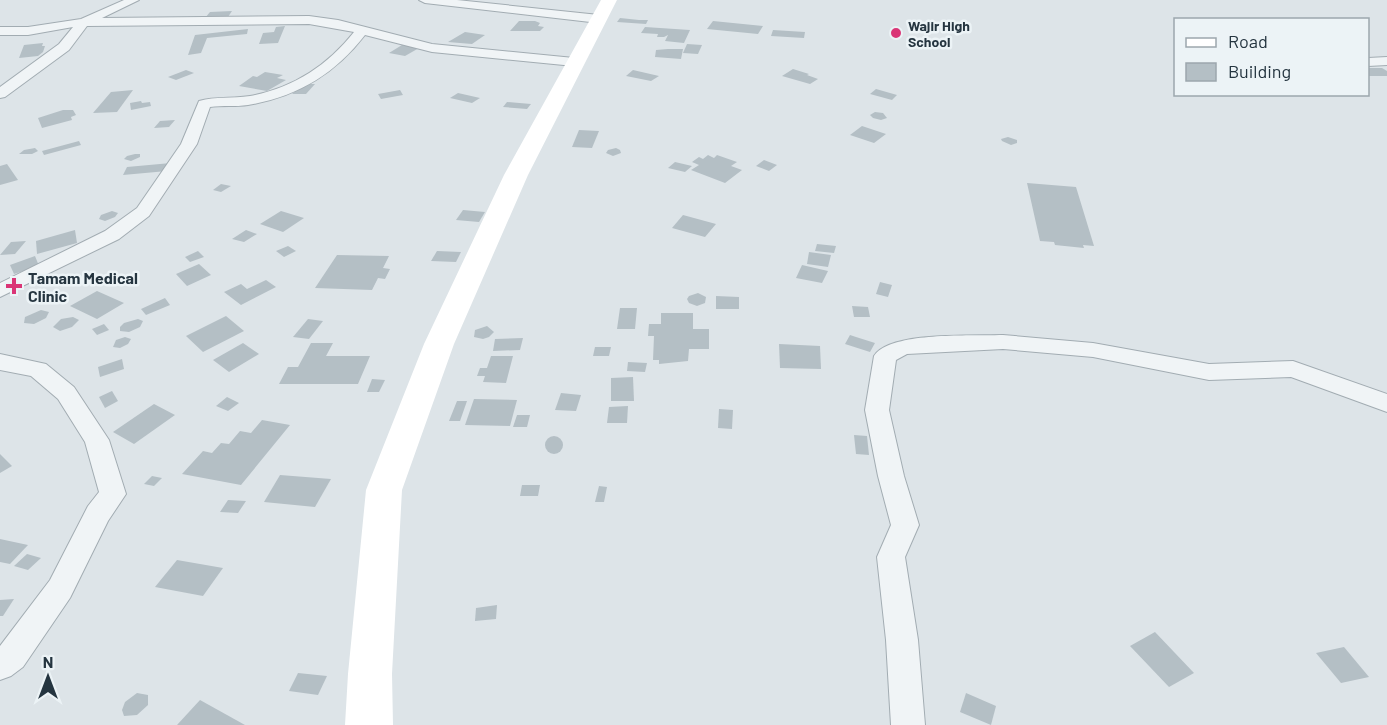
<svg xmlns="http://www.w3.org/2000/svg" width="1387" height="725" viewBox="0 0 1387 725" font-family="Barlow,sans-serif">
<rect width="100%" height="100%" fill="#dde4e8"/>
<g fill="#b4bfc5">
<polygon points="232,11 228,17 205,18 210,12"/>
<polygon points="620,18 639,20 648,20 646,24 617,22"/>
<polygon points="519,21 535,21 540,23 538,26 544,27 540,31 510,31"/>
<polygon points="713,21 763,26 758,34 707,29"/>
<polygon points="285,26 278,43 259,44 263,33 274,32 276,27"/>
<polygon points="645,27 690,30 684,43 665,41 668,35 664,37 657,37 658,34 641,33"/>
<polygon points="248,29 247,34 207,38 201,53 188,55 195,35"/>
<polygon points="773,30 805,32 804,38 771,36"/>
<polygon points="465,32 485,35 472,44 448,42"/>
<polygon points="43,43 42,46 45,46 43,52 38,56 19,58 24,45"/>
<polygon points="687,44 702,45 698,54 683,53"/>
<polygon points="402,45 419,48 405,56 389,53"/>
<polygon points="668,49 683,49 681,59 655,57 656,50"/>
<polygon points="1368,68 1382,68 1387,71 1387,76 1368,76"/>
<polygon points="793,69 809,74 807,75 818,79 810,84 782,76"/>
<polygon points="186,70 194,73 176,80 168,77"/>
<polygon points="633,70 659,76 651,81 626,76"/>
<polygon points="265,72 283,75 277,78 286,80 267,91 239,86 253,76 257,77"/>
<polygon points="302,84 315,84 306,94 292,94"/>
<polygon points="876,89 897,95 892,100 870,94"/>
<polygon points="133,90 117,112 93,113 111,92"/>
<polygon points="400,90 403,95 381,99 378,94"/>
<polygon points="458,93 480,98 472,103 450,98"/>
<polygon points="141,101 142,103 150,102 151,106 131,110 130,103"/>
<polygon points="507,102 531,104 527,109 503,107"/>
<polygon points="63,110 73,110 76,115 71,117 72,120 42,128 38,118"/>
<polygon points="875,112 883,113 887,118 881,120 873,118 870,115"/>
<polygon points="175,120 169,127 154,128 160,121"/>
<polygon points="862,126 886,134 874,143 850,135"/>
<polygon points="579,130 599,131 592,148 572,147"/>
<polygon points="1008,137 1017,140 1017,143 1011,145 1002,141 1001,139"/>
<polygon points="79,141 81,145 44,155 42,151"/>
<polygon points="35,148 38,151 32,154 19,154 24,150"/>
<polygon points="616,148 620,150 621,153 613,156 606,153 608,150"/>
<polygon points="135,154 140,154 140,157 131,161 124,159 127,156"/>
<polygon points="708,155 714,158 717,155 737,162 731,166 742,170 725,183 691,170 699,165 692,162 699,157 703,159"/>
<polygon points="764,160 777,165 769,171 756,166"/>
<polygon points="675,162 692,166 685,172 668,168"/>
<polygon points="171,163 167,171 123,175 127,167"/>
<polygon points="7,164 18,180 0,185 0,166"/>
<polygon points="1027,183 1076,187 1094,246 1083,245 1084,248 1055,245 1054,242 1040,241"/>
<polygon points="221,184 231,186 221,192 213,190"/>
<polygon points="463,210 485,212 479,222 456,220"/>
<polygon points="112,211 118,213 115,217 105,221 99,219 101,215"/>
<polygon points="281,211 304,218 283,232 260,224"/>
<polygon points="683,215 716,224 705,237 672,228"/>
<polygon points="75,230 77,243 37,254 36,241"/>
<polygon points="246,230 257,234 244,242 232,239"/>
<polygon points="26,241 15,254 0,255 11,242"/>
<polygon points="817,244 836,246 834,253 815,251"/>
<polygon points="288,246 296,251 284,257 276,251"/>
<polygon points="198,251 204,257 190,262 185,257"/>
<polygon points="437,251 461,252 456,262 431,261"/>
<polygon points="809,252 831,255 828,267 807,264"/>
<polygon points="337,255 389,256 383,268 390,269 385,279 378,278 372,290 315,288"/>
<polygon points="35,256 39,266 14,274 10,265"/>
<polygon points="199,264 211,275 187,286 176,274"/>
<polygon points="802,265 828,271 822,283 796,278"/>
<polygon points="266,280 276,287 241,305 224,292 241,284 247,289"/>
<polygon points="880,282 892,285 888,297 876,294"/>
<polygon points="97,291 124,303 97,319 70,306"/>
<polygon points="698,293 706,297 705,303 697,306 689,303 687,299 689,296"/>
<polygon points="716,296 739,297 739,309 716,309"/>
<polygon points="165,298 170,305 146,315 141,309"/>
<polygon points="852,306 868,307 870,317 854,317"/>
<polygon points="620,308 637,308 635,329 617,329"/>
<polygon points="41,310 49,312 46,318 34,324 24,323 25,317"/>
<polygon points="661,313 693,313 693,329 709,329 709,349 689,349 688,361 659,364 659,360 653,360 654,336 648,336 649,324 661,324"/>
<polygon points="226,316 244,331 203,352 186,336"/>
<polygon points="73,317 79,320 72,327 60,331 53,327 61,319"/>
<polygon points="138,319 143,321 140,327 129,332 120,331 120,327 124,323"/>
<polygon points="308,319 323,321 309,339 293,337"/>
<polygon points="104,324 109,330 97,335 92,329"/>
<polygon points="487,326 494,332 489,337 483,339 474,337 475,330"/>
<polygon points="850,335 856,337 875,343 870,352 845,344"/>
<polygon points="125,337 131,339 128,344 120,348 113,347 116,340"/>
<polygon points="523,338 520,350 493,351 495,339"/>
<polygon points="243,343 259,354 229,372 213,360"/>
<polygon points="311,343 333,343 326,356 370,356 358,384 279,384 288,367 298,367"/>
<polygon points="779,344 820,346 821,369 780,368"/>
<polygon points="595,347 611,347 609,356 593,356"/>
<polygon points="491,356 513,356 506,383 483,382 485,376 477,376 480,368 487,368"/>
<polygon points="122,359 124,369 100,377 98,367"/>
<polygon points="628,362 647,363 645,372 627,371"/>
<polygon points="633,377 634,401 611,401 611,378"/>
<polygon points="372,379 385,380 379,392 367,392"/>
<polygon points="112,391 118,401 105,408 99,397"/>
<polygon points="561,393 581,395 576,411 555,410"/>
<polygon points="227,397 239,403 228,411 216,406"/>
<polygon points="474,399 517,400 510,426 465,425"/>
<polygon points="457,401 467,401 460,421 449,421"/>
<polygon points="154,404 175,415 134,444 113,432"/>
<polygon points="628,406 627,423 607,423 609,407"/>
<polygon points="719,409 733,410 732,429 718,428"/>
<polygon points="517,415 530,415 527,427 513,427"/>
<polygon points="262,420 290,425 241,485 182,474 203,451 212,453 221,443 229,444 240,431 251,433"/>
<polygon points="854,435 867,436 869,455 856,454"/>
<circle cx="554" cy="445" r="9"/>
<polygon points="0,454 12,466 0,473"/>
<polygon points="280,475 331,479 315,507 264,502"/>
<polygon points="152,476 162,478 154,486 144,484"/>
<polygon points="522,485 540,485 538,496 520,496"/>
<polygon points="599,486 607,487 604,502 595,502"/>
<polygon points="228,500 246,501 238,513 220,512"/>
<polygon points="0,539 28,545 10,564 0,562"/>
<polygon points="27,554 41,558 28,570 14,566"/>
<polygon points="177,560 223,568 203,596 155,587"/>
<polygon points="14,599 3,616 0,616 0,600"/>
<polygon points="497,605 496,619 475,621 476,608"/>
<polygon points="1155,632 1194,673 1169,687 1130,646"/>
<polygon points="1344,647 1369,677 1341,683 1316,653"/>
<polygon points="298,673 327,676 318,695 289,691"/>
<polygon points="137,693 148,695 148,705 137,715 124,716 122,710 125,702"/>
<polygon points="966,693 996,706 991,725 960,712"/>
<polygon points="200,700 245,725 177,725"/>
</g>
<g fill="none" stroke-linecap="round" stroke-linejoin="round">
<defs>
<g id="street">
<path d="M124,0h15l-37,18 207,-2 29,4 94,24 142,14 7,4 -7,4 -142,-14 -67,-17c-30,39 -68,62 -117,70 -13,2 -25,0 -38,2l-13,37 -48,72 -30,23 -119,58v-14l105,-52 32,-23 44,-64 18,-43c17,-5 33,-2 51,-5 43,-8 77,-30 104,-64l-45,-8 -222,2 -18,24 -64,47 -5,1v-11l59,-43 14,-17 -45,8h-28v-8h28l53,-8z"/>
<polygon points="419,0 457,0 599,15 605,19 599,23 425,3"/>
<polygon points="1387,57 1387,65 1368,66 1368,58"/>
<path d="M1003,335l90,8 116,21 84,-3 94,33v18l-96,-35 -82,3 -116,-23 -90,-8 -96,5 -11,6 -7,50 15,66 15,49 -14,32 13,83 7,85h-34l-5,-85 -9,-83 14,-32 -13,-49 -13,-66 9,-54c15,-25 101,-20 129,-21z"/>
<polygon points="0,354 46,364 74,387 109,440 126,494 108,521 70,598 23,667 11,676 0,680 0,646 50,580 88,506 99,492 85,442 58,399 31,376 0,370"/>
</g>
</defs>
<use href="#street" stroke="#a2acb2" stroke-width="2"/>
<use href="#street" fill="#f0f4f6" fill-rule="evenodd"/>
<polygon fill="#fff" fill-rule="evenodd" points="601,0 617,0 528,175 454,344 402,490 392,674 393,725 345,725 348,674 366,490 424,344 504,175"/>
</g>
<g fill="#da3576" stroke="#ecf3f6" stroke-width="2">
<circle cx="896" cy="33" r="6"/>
<path d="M11 277h6v6h6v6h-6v6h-6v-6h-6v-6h6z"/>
</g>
<g text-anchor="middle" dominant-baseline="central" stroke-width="5" stroke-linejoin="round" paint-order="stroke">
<g font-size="14" font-weight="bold" fill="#253540" stroke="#ecf3f6" text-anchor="start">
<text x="908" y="25">Wajir High<tspan x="908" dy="16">School</tspan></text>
</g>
<g font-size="16" font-weight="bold" fill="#253540" stroke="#ecf3f6" text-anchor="start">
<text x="28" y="277">Tamam Medical<tspan x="28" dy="18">Clinic</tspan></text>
</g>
</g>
<rect x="1174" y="18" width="195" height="78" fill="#ecf3f6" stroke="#9ca7ad" stroke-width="1.5"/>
<rect x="1186" y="38" width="30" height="9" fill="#ffffff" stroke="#9ca7ad" stroke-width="1.5"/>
<text x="1228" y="48" font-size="18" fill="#253540">Road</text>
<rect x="1186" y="63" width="30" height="18" fill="#b4bfc5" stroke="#9ca7ad" stroke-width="1.5"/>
<text x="1228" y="78" font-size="18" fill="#253540">Building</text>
<g transform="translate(48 677)" stroke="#ecf3f6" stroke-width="4.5" paint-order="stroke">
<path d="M0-4.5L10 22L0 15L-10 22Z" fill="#253540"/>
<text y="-9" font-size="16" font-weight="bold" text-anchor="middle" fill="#253540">N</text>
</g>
</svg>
